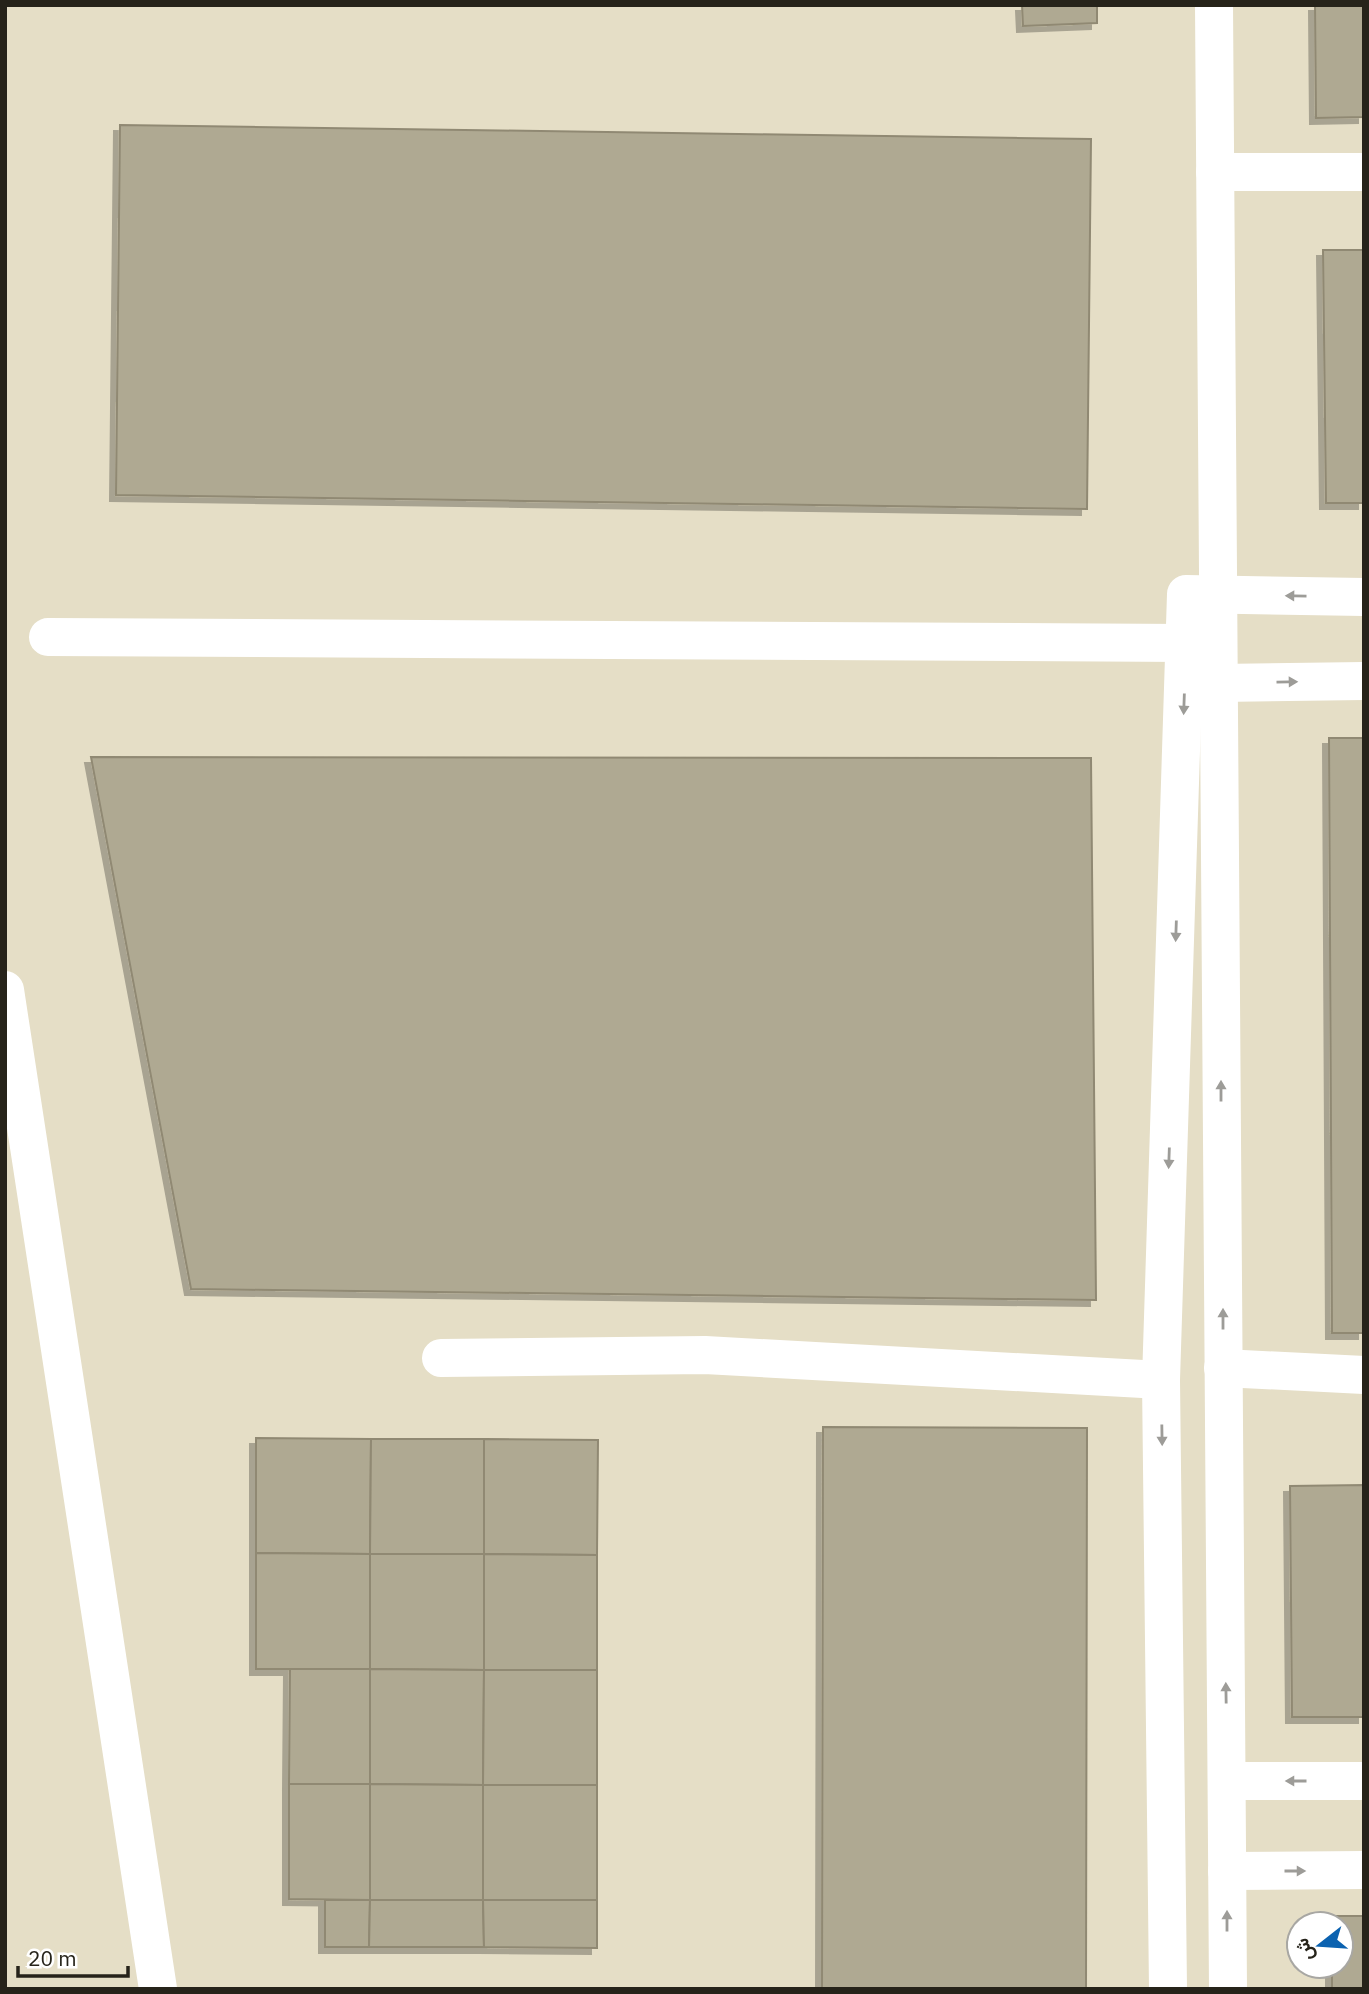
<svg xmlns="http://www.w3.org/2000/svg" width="1369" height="1994" viewBox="0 0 1369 1994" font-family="'IBM Plex Sans',Vazirmatn,sans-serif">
<defs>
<filter id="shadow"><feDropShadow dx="-6" dy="6" stdDeviation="0" flood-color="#0004"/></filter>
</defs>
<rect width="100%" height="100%" fill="#e5dec6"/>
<g fill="#afa992" stroke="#908973" stroke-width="2" filter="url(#shadow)">
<polygon points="1022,5 1097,5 1097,23 1023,26"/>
<polygon points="1315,5 1364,5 1364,117 1316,118"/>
<polygon points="120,125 1091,139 1087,509 116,495"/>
<polygon points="1323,250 1364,250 1364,503 1326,503"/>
<polygon points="1329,738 1364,738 1364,1333 1332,1333"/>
<polygon points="91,757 1091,758 1096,1300 191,1289"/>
<polygon points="823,1427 1087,1428 1086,1989 822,1989"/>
<polygon points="256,1438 371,1439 370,1554 256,1553"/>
<polygon points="371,1439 484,1439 484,1554 370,1554"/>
<polygon points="484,1439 598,1440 597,1555 484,1554"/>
<polygon points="1364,1485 1364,1717 1292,1717 1290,1486"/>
<polygon points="256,1553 370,1554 370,1669 256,1669"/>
<polygon points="370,1554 484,1554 484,1670 370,1669"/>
<polygon points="484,1554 597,1555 597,1670 484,1670"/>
<polygon points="290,1669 370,1669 370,1784 289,1784"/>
<polygon points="370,1669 484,1670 483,1785 370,1784"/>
<polygon points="484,1670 597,1670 597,1785 483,1785"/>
<polygon points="289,1784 370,1784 370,1900 289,1899"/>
<polygon points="370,1784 483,1785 483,1900 370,1900"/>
<rect x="483" y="1785" width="114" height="115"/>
<polygon points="325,1900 370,1900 369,1947 325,1947"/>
<polygon points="370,1900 483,1900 484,1947 369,1947"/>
<polygon points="483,1900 597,1900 597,1948 484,1947"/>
<polygon points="1331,1916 1364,1916 1364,1989 1332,1989 1332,1966 1341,1966 1341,1924 1331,1924"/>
</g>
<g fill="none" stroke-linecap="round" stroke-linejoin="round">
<g stroke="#fff" stroke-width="38">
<polyline points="1214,5 1228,1989"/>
<polyline points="1215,172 1364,172"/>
<polyline points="48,637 1186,643"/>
<polyline points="1219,683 1364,681"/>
<polyline points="5,990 158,1989"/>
<polyline points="441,1358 705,1355 1161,1380"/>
<polyline points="1223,1368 1364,1375"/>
<polyline points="1227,1781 1364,1781"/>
<polyline points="1227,1871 1364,1870"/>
<polyline points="1168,1989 1161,1380 1186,594 1364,597"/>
</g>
</g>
<defs><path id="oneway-solid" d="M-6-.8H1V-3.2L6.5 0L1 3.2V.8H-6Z" transform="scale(1.75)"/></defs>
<g fill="#9d9c98">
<use href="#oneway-solid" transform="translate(1296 596) rotate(-179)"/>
<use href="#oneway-solid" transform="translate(1287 682) rotate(-1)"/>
<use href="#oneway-solid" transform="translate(1184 704) rotate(92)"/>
<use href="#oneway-solid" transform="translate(1176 931) rotate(92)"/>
<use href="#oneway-solid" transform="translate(1221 1091) rotate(-90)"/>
<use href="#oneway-solid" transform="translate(1169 1158) rotate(92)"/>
<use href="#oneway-solid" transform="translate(1223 1319) rotate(-90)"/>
<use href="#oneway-solid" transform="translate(1162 1435) rotate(89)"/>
<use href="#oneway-solid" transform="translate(1226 1693) rotate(-91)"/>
<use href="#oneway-solid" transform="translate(1296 1781) rotate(-180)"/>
<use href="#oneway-solid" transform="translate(1295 1871)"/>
<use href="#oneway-solid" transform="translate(1227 1921) rotate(-90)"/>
</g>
<rect width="1369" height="1994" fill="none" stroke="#26231a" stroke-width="14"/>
<g transform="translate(1320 1945) rotate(253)"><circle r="33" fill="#ffffff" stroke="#a8a7a3" stroke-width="2"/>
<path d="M0-5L12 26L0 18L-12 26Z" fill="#0b62b0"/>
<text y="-10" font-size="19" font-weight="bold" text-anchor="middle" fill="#26231a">ش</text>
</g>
<path d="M18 1966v10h110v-10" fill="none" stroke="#26231a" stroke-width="3.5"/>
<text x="28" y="1966" font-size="21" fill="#26231a" stroke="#ffffff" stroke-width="5" paint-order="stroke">20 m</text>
</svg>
